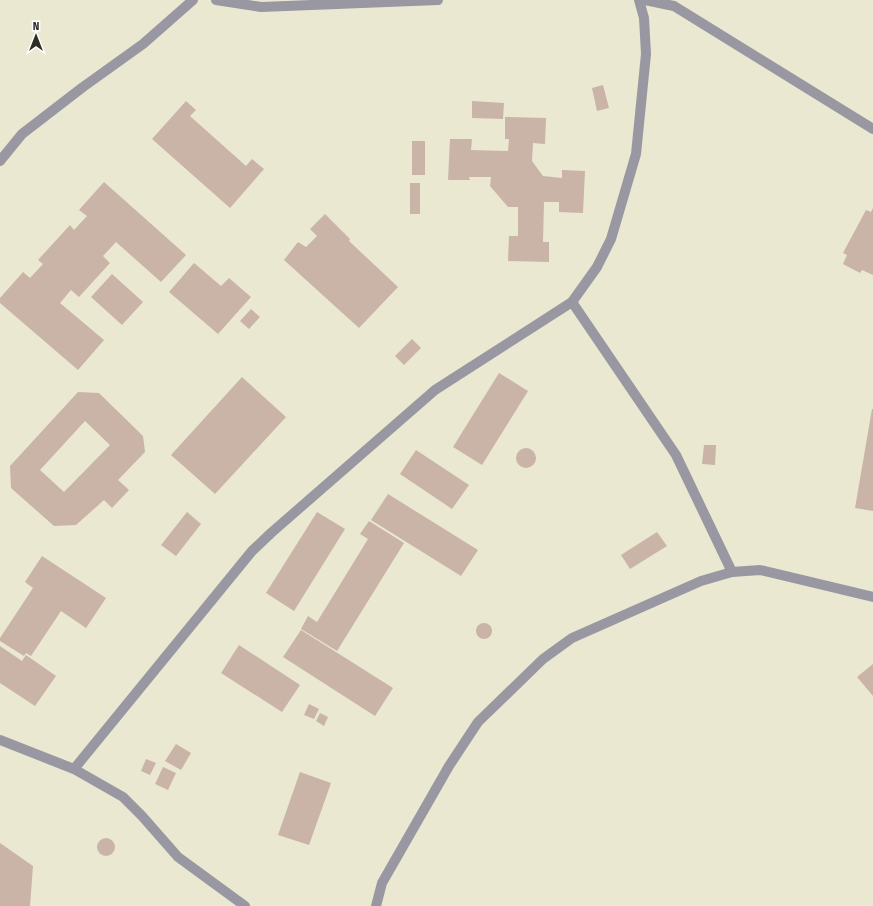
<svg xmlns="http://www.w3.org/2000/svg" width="873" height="906" viewBox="0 0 873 906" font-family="'Fira Sans Condensed',sans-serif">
<rect width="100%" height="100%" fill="#ebe8d1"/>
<g fill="#c9b4a7" fill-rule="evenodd">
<polygon points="603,85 609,108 597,111 592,88"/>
<polygon points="186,101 196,110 190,116 246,166 252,159 264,169 230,208 152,139"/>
<polygon points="472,101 504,103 503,119 472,118"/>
<polygon points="505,117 546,118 545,144 533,143 532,161 543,176 562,178 562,170 585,171 583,213 559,212 559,202 544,202 543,242 549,242 549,262 508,261 509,236 518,236 518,207 508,207 490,186 491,177 469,177 470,180 448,180 450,139 472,139 471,150 508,151 509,139 505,139"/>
<rect x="412" y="141" width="13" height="34"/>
<polygon points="104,182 186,255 161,282 116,242 103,256 110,263 79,297 71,290 60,303 104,340 78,370 0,303 0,298 23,272 30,278 43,264 38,260 70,225 74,230 87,216 79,210"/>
<rect x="410" y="183" width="10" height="31"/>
<polygon points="873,208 873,275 862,270 860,273 843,264 847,255 843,253 866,210 871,212"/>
<polygon points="325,214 350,239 349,241 398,287 359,328 284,260 298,242 306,247 317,236 310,229"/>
<polygon points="194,263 221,286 229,278 251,297 218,334 169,292"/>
<polygon points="112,274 143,302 122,325 91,297"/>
<polygon points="251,309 260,317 249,329 240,321"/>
<polygon points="412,339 421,348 404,365 395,356"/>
<polygon points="499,373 528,391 482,465 453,447"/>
<polygon points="242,377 286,417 215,494 171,455"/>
<path d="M78,392l21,1 44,43 2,16 -27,28 11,10 -17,18 -8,-8 -28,25 -22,1 -43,-38 -1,-22zM85,421l25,24 -46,47 -24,-22z"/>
<polygon points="872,409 873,409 873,511 855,508"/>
<polygon points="704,445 716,445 715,465 702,464"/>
<circle cx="526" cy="458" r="10"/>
<polygon points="416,450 469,485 452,509 400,474"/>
<polygon points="388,494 478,550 461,576 371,520"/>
<polygon points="187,512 201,524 176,556 161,545"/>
<polygon points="317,512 345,529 294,611 266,593"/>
<polygon points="369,521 404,543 337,651 301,629 308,616 317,622 368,539 360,534"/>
<polygon points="657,532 667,546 630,569 621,555"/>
<polygon points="42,556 106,598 86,628 61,611 31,656 26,653 24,656 0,641 0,638 33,588 25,582"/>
<circle cx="484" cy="631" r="8"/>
<polygon points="301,630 393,688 375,716 283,657"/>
<polygon points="239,645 300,685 282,712 221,673"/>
<polygon points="0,646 22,661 26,655 56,676 35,706 0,683"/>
<polygon points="873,664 873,696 857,677"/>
<polygon points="309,704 319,709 314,719 304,715"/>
<polygon points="320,713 328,717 324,726 316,721"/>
<polygon points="176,744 191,753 181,770 165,761"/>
<polygon points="146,759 156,763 150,775 141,771"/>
<polygon points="163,767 176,773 168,790 155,784"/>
<polygon points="300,772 331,783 309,845 278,835"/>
<circle cx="106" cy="847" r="9"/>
<polygon points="0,843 33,866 30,906 0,906"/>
</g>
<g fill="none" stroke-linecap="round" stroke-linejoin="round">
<g stroke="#9998a2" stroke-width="10">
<polyline points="216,0 261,7 438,0"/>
<polyline points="645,0 674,6 873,129"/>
<polyline points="572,302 676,455 732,572"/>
<polyline points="0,740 74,769 123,797 142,816 178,857 245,906"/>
<polyline points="74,769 252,551 271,533 435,390 572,302 597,267 611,239 636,154 646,54 644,18 639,0"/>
<polyline points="376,906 382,883 449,766 478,722 543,659 572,638 701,581 732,572 760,570 873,597"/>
</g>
<polyline stroke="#9998a2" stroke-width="10" points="0,161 22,134 83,87 143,44 193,0"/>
</g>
<g transform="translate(36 36)" stroke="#ffffff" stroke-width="3" paint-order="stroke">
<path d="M0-3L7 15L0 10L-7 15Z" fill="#2f2e25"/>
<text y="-6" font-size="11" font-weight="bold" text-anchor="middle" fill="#2f2e25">N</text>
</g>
</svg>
